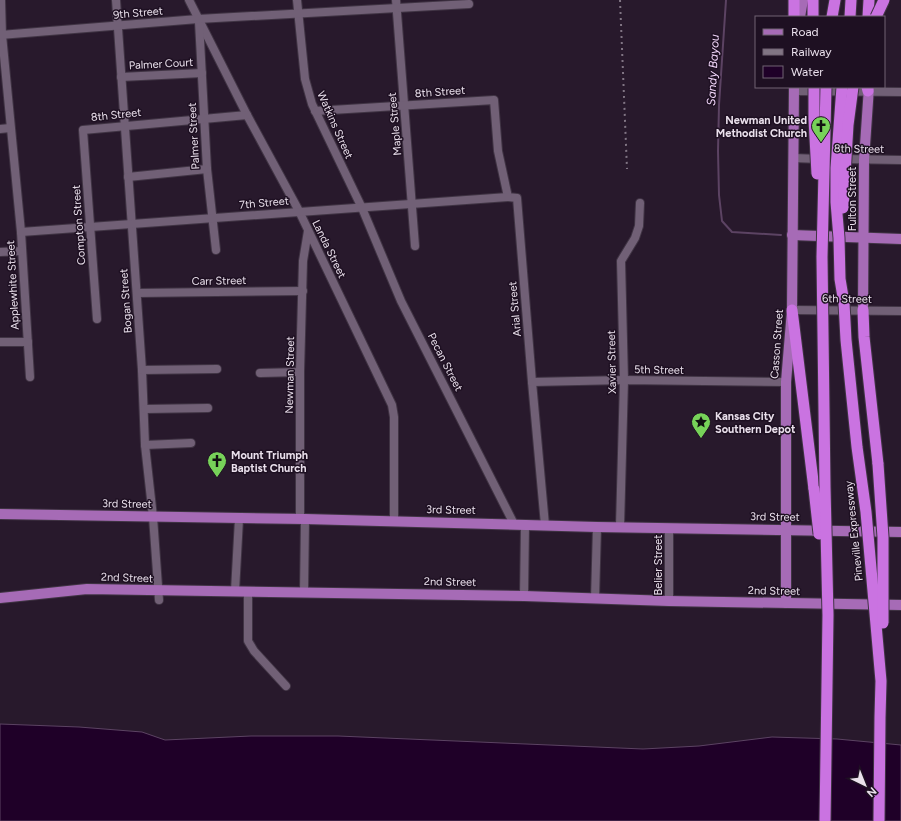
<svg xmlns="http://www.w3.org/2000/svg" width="901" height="821" viewBox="0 0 901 821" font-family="Figtree,sans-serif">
<rect width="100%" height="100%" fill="#28192c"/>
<polygon fill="#1f0028" stroke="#5c4363" points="0,724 79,727 142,732 165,740 251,736 338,736 643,749 699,746 772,737 837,739 901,745 901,821 0,821"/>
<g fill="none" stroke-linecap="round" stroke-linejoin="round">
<polyline stroke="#5c4363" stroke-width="2" points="726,0 719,105 718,151 719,195 722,221 732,232 781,235"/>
<defs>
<g id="minor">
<polyline points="1,0 2,35 21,232 30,377"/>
<polyline points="116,0 142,370 145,445 153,517 159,600"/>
<polyline points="189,0 247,115 299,211 392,405 394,417 394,521"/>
<polyline points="297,0 305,79 312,104 362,208 401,301 514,524"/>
<polyline points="396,0 415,246"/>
<polyline points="199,22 207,169 216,250"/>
<polyline points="0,35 198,19 469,4"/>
<polyline points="121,77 202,73"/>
<polyline points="794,91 901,92"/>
<polyline points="315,111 494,100 498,151 508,197 517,198 532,382 545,525"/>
<polyline points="0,129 10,128"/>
<polyline points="793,158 820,159"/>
<polyline points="842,159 901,160"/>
<polyline points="128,177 207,169"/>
<polyline points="21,232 508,197"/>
<polyline points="0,252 21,251"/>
<polyline points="137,293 303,291"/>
<polyline points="792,310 901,311"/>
<polyline points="97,319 83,130 247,115"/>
<polyline points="0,342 28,342"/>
<polyline points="142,370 217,369"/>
<polyline points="260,373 300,372"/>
<polyline points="532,382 624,380 786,382"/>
<polyline points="145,409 208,408"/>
<polyline points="145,445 191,443"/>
<polyline points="300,519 300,372 303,261 308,231"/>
<polyline points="620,526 624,380 621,261 635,238 639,226 640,203"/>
<polyline points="669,528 669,601"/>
<polyline points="235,591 239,519"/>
<polyline points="248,591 248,641 254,651 286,686"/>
<polyline points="304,592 305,519"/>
<polyline points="524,596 525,524"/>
<polyline points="595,599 597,527"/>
</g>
<g id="major">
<polyline points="800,17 803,0"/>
<polyline points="792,235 901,239"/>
<polyline points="863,310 864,160 869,87"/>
<polyline points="0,514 305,519 597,527 901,532"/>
<polyline points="0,598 87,589 524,596 669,601 901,605"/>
<polyline points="786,603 786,382 792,310 794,87"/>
</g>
<g id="highway">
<polyline points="813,0 813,17"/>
<polyline points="794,17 794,0"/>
<polyline points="832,17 835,0"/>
<polyline points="850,17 851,0"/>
<polyline points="868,17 869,0"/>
<polyline points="867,87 868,91"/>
<polyline points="792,310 814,489"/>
<polyline points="863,310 864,337 878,464"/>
</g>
</defs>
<use href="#minor" stroke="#403444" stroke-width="10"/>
<use href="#major" stroke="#403444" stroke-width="12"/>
<use href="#highway" stroke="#403444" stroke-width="13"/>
<use href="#minor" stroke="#716076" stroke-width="8"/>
<use href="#major" stroke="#a66bb6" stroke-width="10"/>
<use href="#highway" stroke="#ca73e1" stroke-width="11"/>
<polyline stroke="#817584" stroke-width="2" stroke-dasharray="2 4" stroke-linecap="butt" points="620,0 627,169"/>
<defs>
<g id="highway-bridge">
<polyline points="876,17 884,0"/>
<polyline points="814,87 814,119 817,174"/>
<polyline points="842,87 836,168 836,202 839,238 840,279 844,303 846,340 857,447 866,512 881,681 880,717 879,821"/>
<polyline points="843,208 848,125 853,87"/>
<polyline points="878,464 883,537 883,623"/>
<polyline points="814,489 819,534"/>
<polyline points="825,821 828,615 825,487 822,257 826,87"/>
</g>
</defs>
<use href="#highway-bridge" stroke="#403444" stroke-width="13" stroke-linecap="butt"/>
<use href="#highway-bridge" stroke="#ca73e1" stroke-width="11"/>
</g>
<defs>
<symbol id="church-pin" viewBox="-11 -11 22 30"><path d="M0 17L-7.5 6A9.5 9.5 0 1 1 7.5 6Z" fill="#77d259" stroke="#1e1022"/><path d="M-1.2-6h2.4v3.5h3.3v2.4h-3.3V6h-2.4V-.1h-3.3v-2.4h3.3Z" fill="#111"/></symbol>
<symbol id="sight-pin" viewBox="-11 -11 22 30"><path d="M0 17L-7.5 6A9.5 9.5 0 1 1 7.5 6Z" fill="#77d259" stroke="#1e1022"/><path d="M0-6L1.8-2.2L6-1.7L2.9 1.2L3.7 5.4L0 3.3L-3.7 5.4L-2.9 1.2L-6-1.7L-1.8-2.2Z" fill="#111"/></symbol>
</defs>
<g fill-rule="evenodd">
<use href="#church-pin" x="810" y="115" width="22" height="30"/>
<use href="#sight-pin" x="690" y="411" width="22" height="30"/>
<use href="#church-pin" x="206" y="450" width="22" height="30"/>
</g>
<g text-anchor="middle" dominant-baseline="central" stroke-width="3" stroke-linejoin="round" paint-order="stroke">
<g font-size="11" fill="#eae0ec" stroke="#1e1022">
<text transform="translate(138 13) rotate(-5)">9th Street</text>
<text transform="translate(161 64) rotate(-3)">Palmer Court</text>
<text transform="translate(440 92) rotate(-4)">8th Street</text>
<text transform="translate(116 115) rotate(-6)">8th Street</text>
<text transform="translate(395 124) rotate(-95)">Maple Street</text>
<text transform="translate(335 125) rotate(66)">Watkins Street</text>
<text transform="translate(194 136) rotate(-93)">Palmer Street</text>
<text transform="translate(859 149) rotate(1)">8th Street</text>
<text transform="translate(852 199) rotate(-90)">Fulton Street</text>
<text transform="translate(264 203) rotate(-5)">7th Street</text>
<text transform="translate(79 225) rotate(-94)">Compton Street</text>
<text transform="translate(329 249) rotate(64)">Landa Street</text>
<text transform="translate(219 281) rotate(-1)">Carr Street</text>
<text transform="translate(13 285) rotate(-93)">Applewhite Street</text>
<text transform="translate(847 299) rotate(1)">6th Street</text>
<text transform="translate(126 301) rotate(-94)">Bogan Street</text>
<text transform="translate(515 309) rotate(-95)">Arial Street</text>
<text transform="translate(777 344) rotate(-86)">Casson Street</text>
<text transform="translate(445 362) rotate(63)">Pecan Street</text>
<text transform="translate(612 362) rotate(-91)">Xavier Street</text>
<text transform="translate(659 370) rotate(1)">5th Street</text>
<text transform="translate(290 375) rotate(-89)">Newman Street</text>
<text transform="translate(127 504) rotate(1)">3rd Street</text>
<text transform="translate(451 510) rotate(1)">3rd Street</text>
<text transform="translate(775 517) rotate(1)">3rd Street</text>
<text transform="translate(854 531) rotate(-96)">Pineville Expressway</text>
<text transform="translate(658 565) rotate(-90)">Belier Street</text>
<text transform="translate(127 578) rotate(2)">2nd Street</text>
<text transform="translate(450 582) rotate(1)">2nd Street</text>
<text transform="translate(774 591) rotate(1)">2nd Street</text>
</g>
<g font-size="11" font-weight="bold" fill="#eae0ec" stroke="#1e1022" text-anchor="start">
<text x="807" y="120" text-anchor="end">Newman United<tspan x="807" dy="13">Methodist Church</tspan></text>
<text x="715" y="416">Kansas City<tspan x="715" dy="13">Southern Depot</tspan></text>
<text x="231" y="455">Mount Triumph<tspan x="231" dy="13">Baptist Church</tspan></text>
</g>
<g font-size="12" font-style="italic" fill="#f4d8fc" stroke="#1e1022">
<text transform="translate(713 70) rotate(-87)">Sandy Bayou</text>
</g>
</g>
<rect x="755" y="16" width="130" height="72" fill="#1e1022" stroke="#706373"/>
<rect x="763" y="29" width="20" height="6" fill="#a66bb6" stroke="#706373"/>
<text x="791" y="36" font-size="12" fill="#eae0ec">Road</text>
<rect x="763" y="49" width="20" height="6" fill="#817584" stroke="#706373"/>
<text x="791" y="56" font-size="12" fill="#eae0ec">Railway</text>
<rect x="763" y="66" width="20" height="12" fill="#1f0028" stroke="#706373"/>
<text x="791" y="76" font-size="12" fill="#eae0ec">Water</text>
<g transform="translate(865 785) rotate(137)" stroke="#1e1022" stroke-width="3" paint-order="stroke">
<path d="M0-3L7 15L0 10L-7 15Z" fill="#eae0ec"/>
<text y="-6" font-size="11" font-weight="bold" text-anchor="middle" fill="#eae0ec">N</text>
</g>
</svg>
